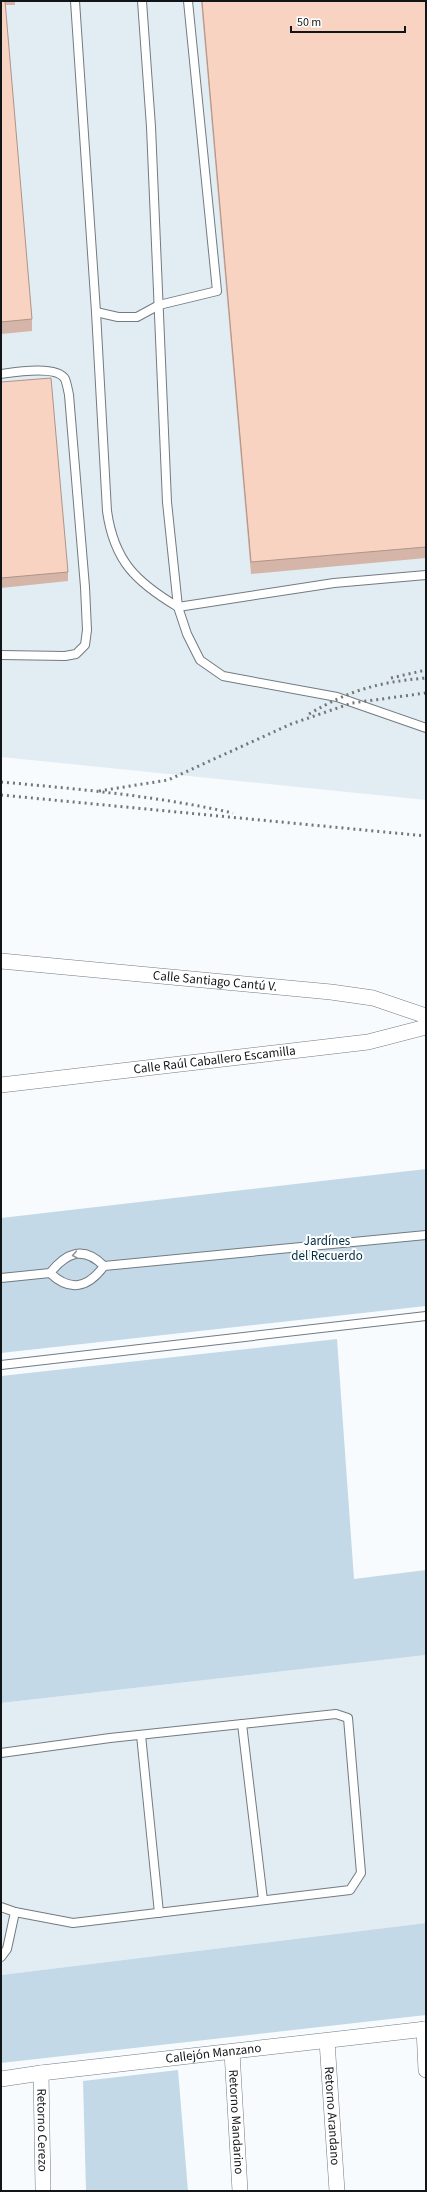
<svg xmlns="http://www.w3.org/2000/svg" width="427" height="2192" viewBox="0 0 427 2192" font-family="'Source Sans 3',sans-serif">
<rect width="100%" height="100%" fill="#f7fbfe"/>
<g fill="#e2ecf3">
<polygon points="1,1 426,1 426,800 1,757"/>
<polygon points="426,1655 426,1923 1,1975 1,1703"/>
</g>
<g fill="#c4d9e7">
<polygon points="426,1169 426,1306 1,1353 1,1218"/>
<polygon points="337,1339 354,1579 426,1570 426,1655 1,1703 1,1376"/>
<polygon points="426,1923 426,2015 1,2063 1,1975"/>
<polygon points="178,2070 188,2191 86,2191 83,2081"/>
</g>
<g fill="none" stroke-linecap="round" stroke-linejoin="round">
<defs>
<g id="lane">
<path d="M75,1l21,311 11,199c7,50 29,71 71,96l156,-24 92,-8"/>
<polyline points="142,1 151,127 167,502 178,607 187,634 200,660 223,676 337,697 426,728"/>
<polyline points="96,312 118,317 137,317 159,305 217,291 188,1"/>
<path d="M1,374c14,-2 56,-9 64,5 2,5 3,11 4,16l16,192 2,43 -2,15 -9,9 -11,2 -64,-1"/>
<path d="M50,1273c20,19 38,15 54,-7l322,-31"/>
<path d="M1,1278l49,-5c16,-20 33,-28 54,-7"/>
<polyline points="1,1365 426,1316"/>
<polyline points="242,1724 263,1900"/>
<polyline points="141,1735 159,1913"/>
<polyline points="1,1753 110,1738 336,1714 348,1718 361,1873 350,1890 73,1923 15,1912 1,1907"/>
<polyline points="1,1957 7,1949 15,1912"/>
</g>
<g id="street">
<path id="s1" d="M1,961l330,31 42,6 53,18"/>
<path id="s2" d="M1,1085l367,-43 58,-15"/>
<polyline points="424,2029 426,2070"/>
<path id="s3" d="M327,2041l10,150"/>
<path id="s4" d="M232,2052l8,139"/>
<path id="s5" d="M41,2073l2,115"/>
<path id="s6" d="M1,2079l40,-6 385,-44"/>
</g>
</defs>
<use href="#lane" stroke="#727b81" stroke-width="10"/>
<use href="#street" stroke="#727b81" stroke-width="16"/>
<use href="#lane" stroke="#fff" stroke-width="8"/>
<use href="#street" stroke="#fff" stroke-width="15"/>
<g stroke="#737679" stroke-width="3" stroke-dasharray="2 4" stroke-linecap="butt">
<polyline points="391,678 426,670"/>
<path d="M309,714c41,-24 70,-32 117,-36"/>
<path d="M1,782c78,7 156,14 232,31"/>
<polyline points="99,791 168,780 291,724 352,703 426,693"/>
<polyline points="1,795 426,836"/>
</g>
</g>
<g fill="#d5b5a7">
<polygon points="1,1 15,1 15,5 5,5 32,319 32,331 1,334"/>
<polygon points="201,1 426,1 426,558 251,574"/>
<polygon points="1,382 68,572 68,581 1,588"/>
</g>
<g fill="#f8d3c2" stroke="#ae9488">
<polygon points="1,1 5,1 32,319 1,322"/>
<polygon points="202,1 426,1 426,547 251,562"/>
<polygon points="51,378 68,572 1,578 1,382"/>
</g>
<defs><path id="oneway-chevron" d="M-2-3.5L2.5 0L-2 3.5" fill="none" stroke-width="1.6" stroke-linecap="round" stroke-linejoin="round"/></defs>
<use stroke="#949697" href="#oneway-chevron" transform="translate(75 1255) rotate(170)"/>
<g text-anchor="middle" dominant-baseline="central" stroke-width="4" stroke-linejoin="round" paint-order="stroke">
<g font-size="13" fill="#121517" stroke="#fff">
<text stroke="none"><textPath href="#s1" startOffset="215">Calle Santiago Cantú V.</textPath></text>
<text stroke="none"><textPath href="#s2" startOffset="215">Calle Raúl Caballero Escamilla</textPath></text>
<text stroke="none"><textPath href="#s6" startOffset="214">Callejón Manzano</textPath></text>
<text stroke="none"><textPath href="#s3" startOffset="75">Retorno Arandano</textPath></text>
<text stroke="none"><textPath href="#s4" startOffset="70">Retorno Mandarino</textPath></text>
<text stroke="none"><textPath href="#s5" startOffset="57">Retorno Cerezo</textPath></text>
</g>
<g font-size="13" fill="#002d44" stroke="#fff">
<text x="327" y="1241">Jardínes<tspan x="327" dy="15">del Recuerdo</tspan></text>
</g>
</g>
<rect width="427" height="2192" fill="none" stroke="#121517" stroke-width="4"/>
<path d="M291 26v6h114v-6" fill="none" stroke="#121517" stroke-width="2"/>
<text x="297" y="26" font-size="12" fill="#121517" stroke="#ffffff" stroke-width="3" paint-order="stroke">50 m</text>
</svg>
